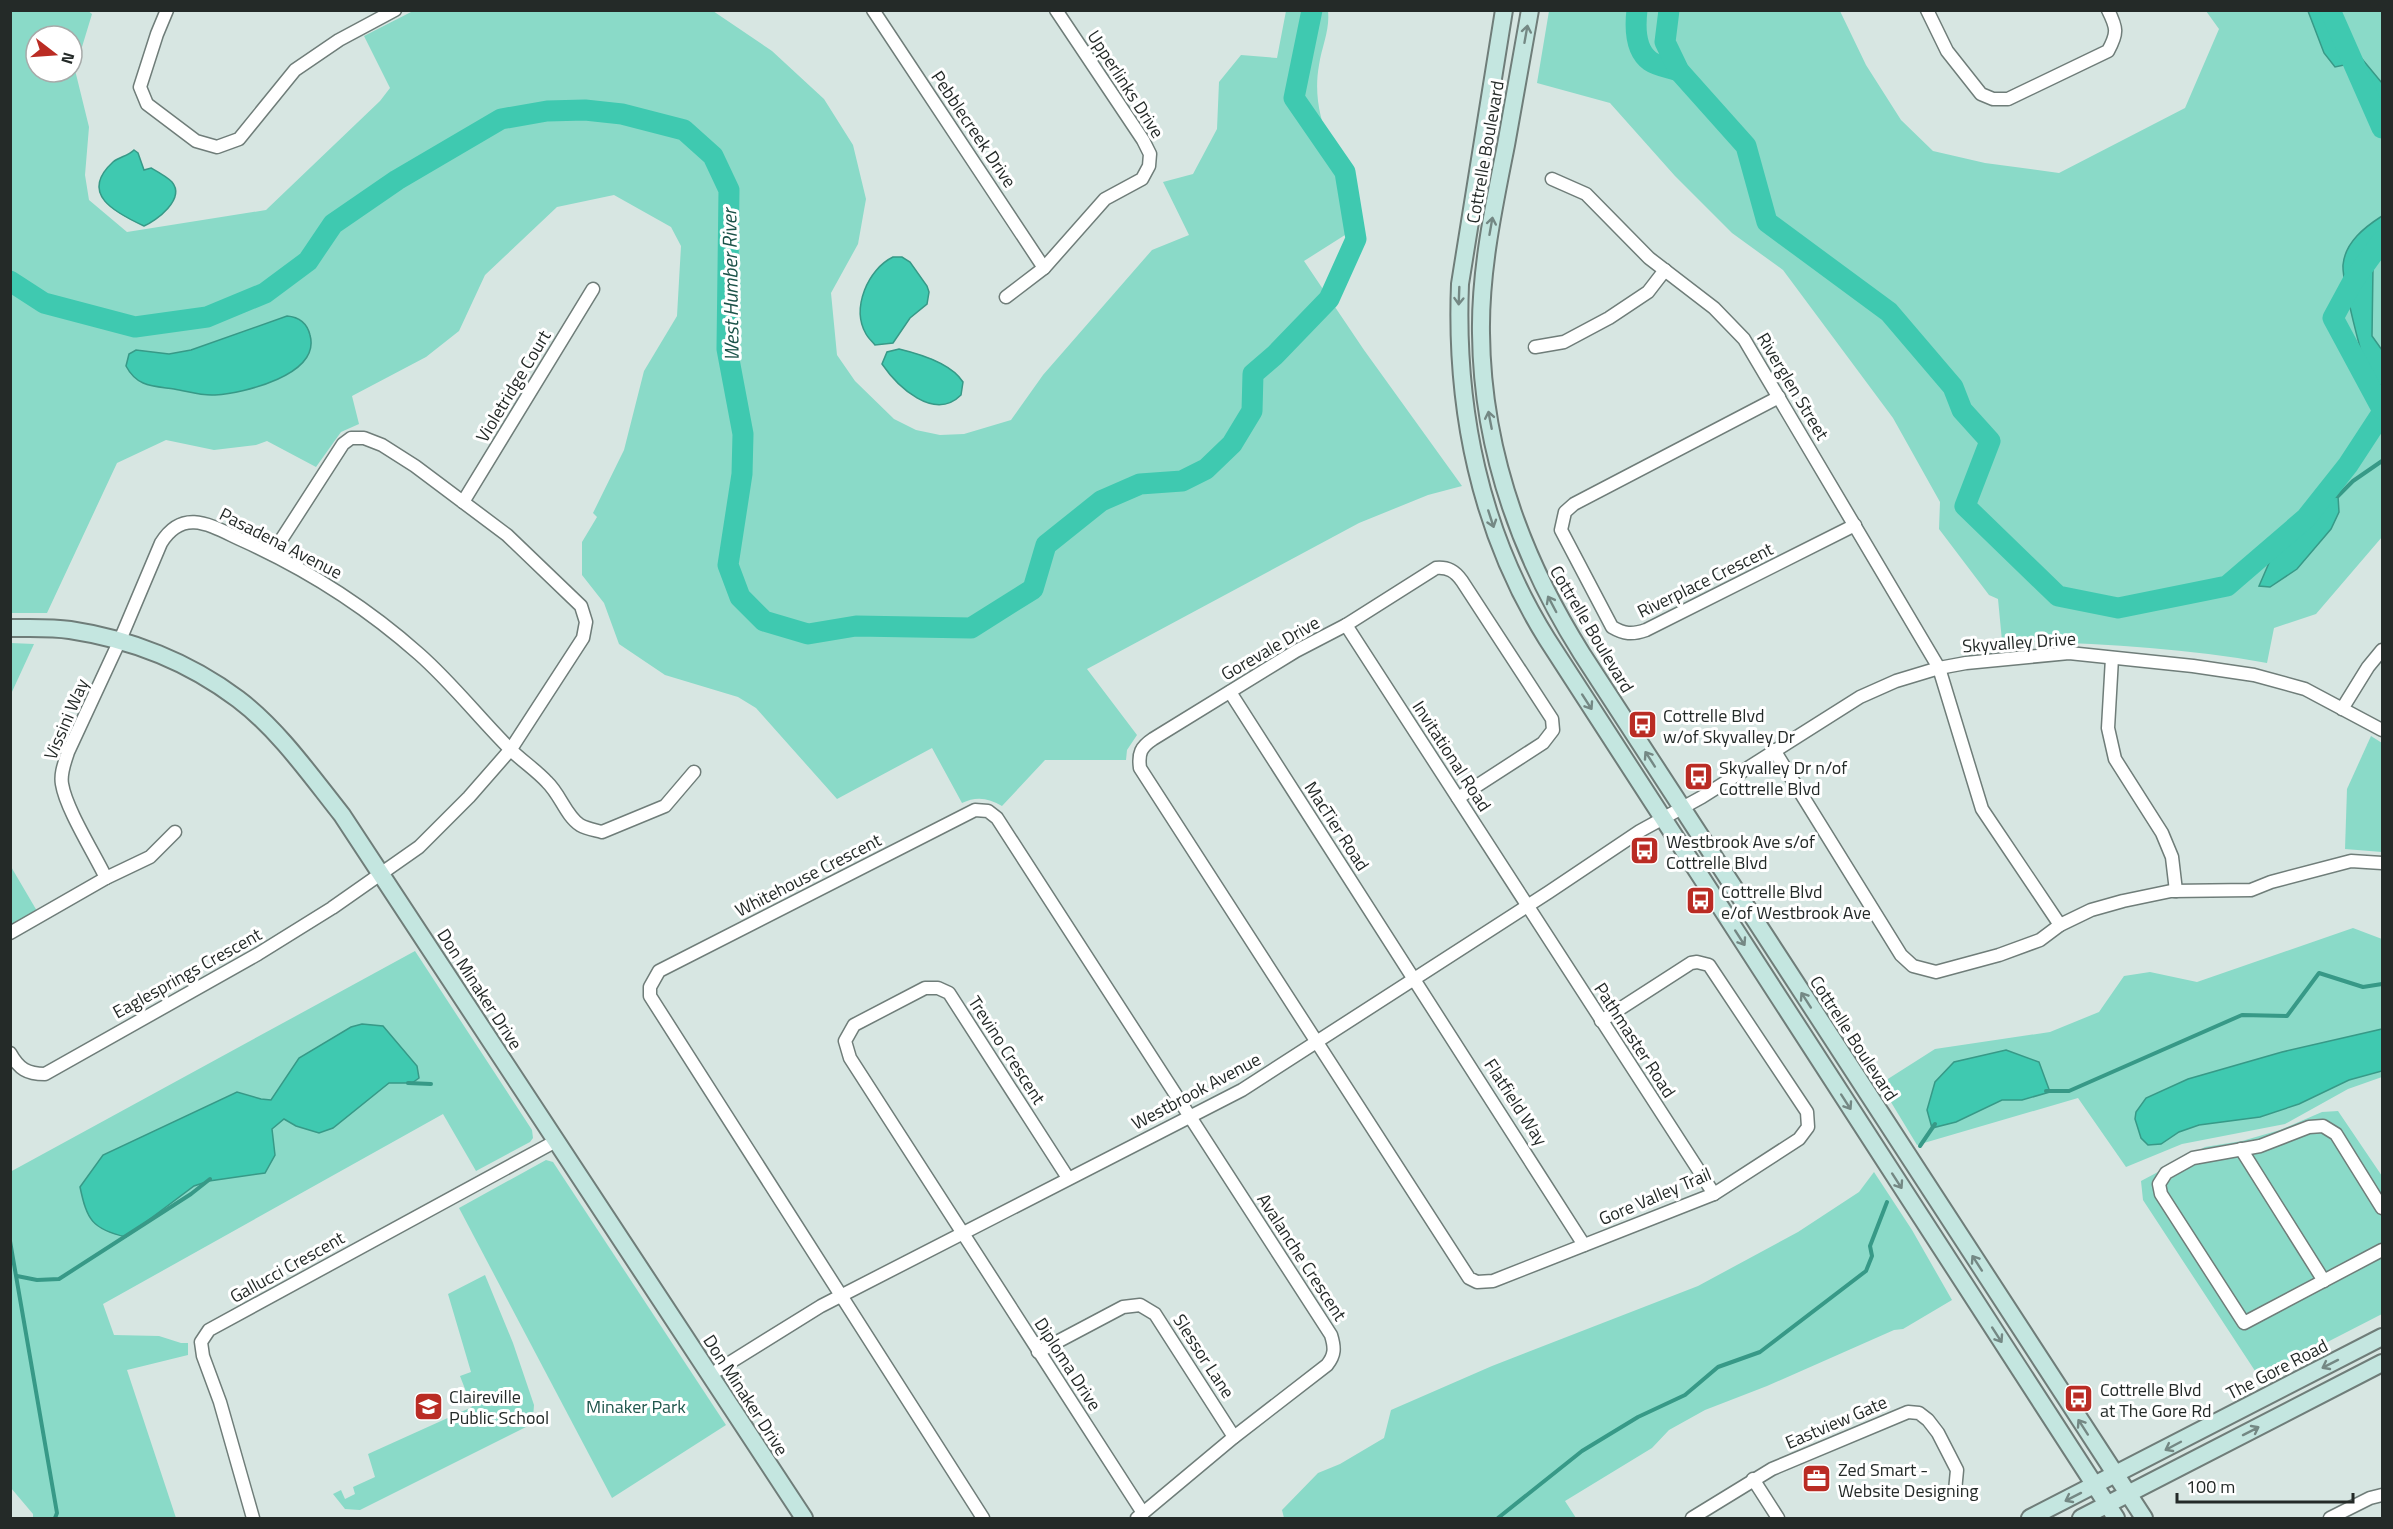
<svg xmlns="http://www.w3.org/2000/svg" width="2393" height="1529" viewBox="0 0 2393 1529" font-family="'Titillium Web',sans-serif">
<rect width="100%" height="100%" fill="#d7e6e2"/>
<g fill="#8adac8" fill-rule="evenodd">
<path d="M87,10l5,4 -17,56 14,57 -4,48 4,25 38,32 139,-22 114,-109 10,-13 -26,-52 49,-25h300l59,40 52,48 29,46 13,54 -8,45 -27,49 6,62 18,26 39,38 22,11 24,5 24,-1 47,-14 32,-45 109,-125 37,-15 -26,-53 30,-8 24,-45 2,-47 22,-27 36,3 9,-47h42c2,19 -6,35 -9,54 -9,51 16,89 37,133l-11,37 -41,26 60,89 98,136 -34,9 -69,28 -272,146 50,66 -10,15 -1,10h-81l-43,46c-13,-8 -26,-10 -40,-3l-30,-55 -95,51 -81,-91 -18,-11 -73,-22 -46,-31 -15,-41 -22,-28v-33l15,-25 -4,-4 31,-63 20,-79 33,-55 4,-70 -10,-19 -57,-32 -57,12 -72,68 -26,56 -33,26 -74,39 7,28 -18,8 -25,35 -49,-26 -11,4 -42,5 -48,-10 -49,23 -70,150h-36v-602zM36,36h36v36h-36z"/>
<path d="M1549,11h291l26,54 35,55 32,31 52,12 74,10 126,-65 34,-79 -13,-18h176v526l-66,77 -42,14 -7,35c-88,-16 -175,-20 -265,-22l-4,-42 -9,-4 -50,-66 1,-27 -47,-84 -110,-148 -51,-37 -57,-57 -65,-73 -73,-20z"/>
<polygon points="11,643 34,644 11,694 10,643"/>
<polygon points="2371,736 2382,743 2382,852 2345,849 2347,789"/>
<polygon points="10,865 37,911 11,926 10,926"/>
<polygon points="2353,928 2382,939 2382,1077 2348,1089 2285,1124 2182,1144 2126,1167 2078,1098 1917,1145 1880,1084 1935,1049 2050,1032 2099,1012 2124,976 2150,972 2197,982"/>
<polygon points="415,951 532,1130 533,1138 530,1142 476,1171 443,1114 103,1304 114,1335 159,1336 181,1343 188,1343 188,1355 127,1370 176,1518 33,1518 33,1514 11,1488 10,1172"/>
<polygon points="2338,1111 2382,1176 2382,1314 2259,1377 2143,1200 2141,1181 2205,1147 2242,1141 2280,1130 2322,1112"/>
<polygon points="546,1160 553,1162 726,1425 612,1498 459,1208"/>
<polygon points="1874,1172 1912,1230 1952,1300 1903,1329 1894,1330 1767,1386 1705,1410 1669,1430 1652,1448 1565,1501 1576,1518 1284,1518 1282,1510 1318,1473 1340,1464 1384,1438 1391,1410 1492,1366 1698,1286 1798,1232 1859,1192"/>
<polygon points="485,1275 513,1343 534,1405 533,1418 526,1427 360,1510 345,1509 333,1494 341,1490 345,1499 355,1494 353,1487 375,1477 368,1454 472,1407 460,1376 471,1372 448,1294"/>
</g>
<g fill="#3fc9b0" stroke="#379987" stroke-width="1.5">
<polygon points="2308,11 2337,11 2343,36 2382,83 2382,112 2361,71 2344,65 2335,67 2324,53"/>
<path d="M134,150l4,3 6,17 7,-2c7,4 16,9 21,14 14,17 -16,39 -28,44 -28,-13 -66,-32 -31,-64 6,-5 15,-6 21,-12z"/>
<path d="M2382,216v35l-7,6 -2,10 -1,69 10,14v36c-3,-2 -9,-5 -11,-8 -8,-11 -29,-99 -28,-113 2,-23 22,-38 39,-49z"/>
<path d="M893,257h9l8,5 17,24 2,6 -2,12 -17,14 -17,25 -18,2c-2,-3 -7,-7 -9,-11 -15,-26 2,-65 27,-77z"/>
<path d="M287,316c12,1 20,7 23,19 11,40 -66,58 -95,60 -14,1 -28,-4 -41,-6 -21,-3 -37,-2 -48,-23l3,-12 7,-4 33,4 22,-4z"/>
<path d="M899,349c21,5 52,14 64,33l-2,13c-27,27 -64,-9 -79,-31l5,-12z"/>
<polygon points="2338,496 2339,512 2331,529 2297,569 2270,587 2259,586 2272,556 2326,501"/>
<path d="M362,1024l21,2 34,40 2,12 -7,5h-23l-56,45 -14,5 -23,-7 -12,-7 -12,10 3,26 -10,18 -56,8 -15,5 -68,51c-34,-8 -39,-17 -46,-50l23,-32 134,-63 24,7 10,1 28,-42 52,-31z"/>
<polygon points="2382,1029 2382,1071 2349,1080 2299,1104 2260,1117 2199,1125 2179,1132 2161,1144 2148,1145 2141,1138 2135,1119 2136,1112 2146,1098 2188,1079 2282,1052"/>
<polygon points="2006,1050 2039,1062 2050,1092 2022,1100 2002,1100 1956,1122 1932,1128 1927,1110 1935,1082 1954,1062"/>
</g>
<g fill="none" stroke-linecap="round" stroke-linejoin="round">
<g stroke="#379987" stroke-width="4">
<polyline points="2338,496 2353,481 2382,461"/>
<polyline points="408,1083 431,1084"/>
<polyline points="2046,1091 2069,1091 2242,1015 2287,1016 2319,973 2363,987 2382,984"/>
<polyline points="1920,1146 1935,1124"/>
<polyline points="10,1241 57,1513 55,1518"/>
<polyline points="17,1276 37,1280 59,1279 191,1194 210,1179"/>
<polyline points="1498,1518 1582,1451 1638,1417 1685,1395 1718,1367 1760,1352 1866,1271 1872,1256 1870,1246 1887,1202"/>
</g>
<g stroke="#3fc9b0" stroke-width="21">
<path d="M1637,10c-2,17 -2,40 13,51 7,5 20,7 29,10"/>
<polyline points="1669,10 1665,42 1679,71 1746,146 1767,222 1889,312 1953,387 1962,410 1990,441 1965,506 2058,596 2118,608 2227,586 2306,518 2348,465 2382,413"/>
<polyline points="2330,10 2382,128"/>
<polyline points="2382,241 2353,281 2333,318 2382,409"/>
<polyline points="10,281 44,303 135,327 207,317 265,293 308,261 333,224 397,180 501,119 547,111 585,110 622,114 684,130 713,156 729,190 727,349 743,434 742,474 728,565 740,597 764,621 808,634 856,626 971,628 1033,589 1046,545 1101,501 1140,484 1182,481 1206,469 1232,444 1252,411 1253,374 1275,355 1329,299 1356,239 1345,172 1294,98 1312,10"/>
</g>
<defs>
<g id="street">
<polyline points="167,10 157,34 140,87 147,104 196,141 217,147 239,139 295,70 339,40 395,10"/>
<polyline points="873,10 1044,268"/>
<path d="M1927,10l20,41 34,43 12,5h15l100,-48c10,-18 9,-23 0,-41"/>
<polyline points="1552,179 1586,194 1649,258 1714,308 1744,339 1939,668 1982,809 2060,925"/>
<polyline points="1006,297 1044,268 1105,199 1142,179 1149,166 1150,154 1143,140 1056,10"/>
<polyline points="1535,347 1564,342 1609,318 1648,292 1665,270"/>
<path d="M1779,397l-205,107 -9,8 -4,18 51,97c12,7 20,8 34,3l209,-105"/>
<polyline points="463,502 593,289"/>
<polyline points="1346,625 1714,1194"/>
<polyline points="2112,658 2108,728 2115,759 2162,833 2172,857 2176,891"/>
<polyline points="1230,692 1584,1245"/>
<polyline points="2342,709 2368,667 2382,650"/>
<polyline points="1774,750 1901,955 1913,966 1936,972 1999,955 2040,940 2060,925 2091,910 2123,901 2171,891 2251,890 2271,882 2351,861 2382,863"/>
<path d="M1458,798l85,-55 10,-13 -1,-11 -90,-138c-7,-10 -14,-14 -26,-13l-90,57 -50,26 -143,88c-12,8 -15,14 -13,29l329,510 8,4 16,-1 221,-87 85,-55 9,-12 -1,-15 -98,-147 -12,-3 -6,1 -90,58"/>
<path d="M106,878c-12,-25 -40,-69 -44,-94 -2,-11 3,-22 6,-32l52,-112 41,-97c23,-37 52,-16 83,-2 64,29 122,66 175,113 33,29 60,64 91,95 12,12 26,21 37,33 13,12 19,34 33,43 7,4 15,5 22,7l63,-26 29,-34"/>
<polyline points="10,933 106,878 150,857 175,832"/>
<path d="M10,1053c9,16 17,21 35,21l213,-120 74,-46 87,-61 50,-50 42,-48 72,-111 3,-16 -5,-16 -74,-71 -92,-69 -33,-21 -18,-7h-13l-8,6 -71,110"/>
<polyline points="2241,1149 2324,1281"/>
<polyline points="1068,1178 949,993 938,988 925,988 854,1025 845,1041 850,1058 1143,1513"/>
<polyline points="2382,1208 2336,1134 2323,1126 2309,1127 2260,1146 2193,1158 2166,1173 2159,1184 2161,1194 2244,1323 2382,1250"/>
<polyline points="1038,1352 1123,1307 1140,1305 1155,1314 1234,1437"/>
<polyline points="710,1375 821,1306 1242,1090 1549,892 1640,831 1702,797 1860,697 1896,681 1939,668 1966,663 2069,653 2193,666 2254,675 2305,689 2382,730"/>
<polyline points="1753,1479 1778,1518"/>
<polyline points="253,1518 220,1402 203,1356 201,1342 209,1330 556,1141"/>
<path d="M983,1518l-333,-522v-9l9,-16 316,-161 13,1 9,7 334,517c4,13 4,20 -4,30l-93,72 -97,81"/>
<polyline points="1692,1518 1772,1469 1908,1412 1919,1413 1928,1420 1938,1433 1957,1470 1955,1491"/>
<polyline points="2330,1518 2370,1498 2382,1495"/>
</g>
<g id="secondary">
<path d="M1504,10l-44,274c-5,125 20,248 87,355l569,879"/>
<path d="M1530,10c-8,45 -16,90 -24,135 -12,61 -26,125 -25,188 1,116 40,224 101,321l562,864"/>
<path d="M10,628c20,0 41,-1 60,2 60,9 119,32 168,69 40,30 73,77 104,116l462,703"/>
<polyline points="2030,1518 2382,1337"/>
<polyline points="2081,1518 2382,1363"/>
</g>
</defs>
<use href="#street" stroke="#6f7d79" stroke-width="15"/>
<use href="#secondary" stroke="#6f7d79" stroke-width="20"/>
<use href="#street" stroke="#fff" stroke-width="12"/>
<use href="#secondary" stroke="#c4e6e0" stroke-width="16"/>
</g>
<defs><path id="oneway-shaft" d="M-6 0H5M1.5-3L5.5 0L1.5 3" fill="none" stroke-width="1.6" stroke-linecap="round" stroke-linejoin="round" transform="scale(1.5)"/></defs>
<g stroke="#748884">
<use href="#oneway-shaft" transform="translate(1526 34) rotate(-80)"/>
<use href="#oneway-shaft" transform="translate(1491 226) rotate(-80)"/>
<use href="#oneway-shaft" transform="translate(1459 296) rotate(92)"/>
<use href="#oneway-shaft" transform="translate(1490 420) rotate(-101)"/>
<use href="#oneway-shaft" transform="translate(1491 519) rotate(72)"/>
<use href="#oneway-shaft" transform="translate(1552 604) rotate(-118)"/>
<use href="#oneway-shaft" transform="translate(1587 702) rotate(57)"/>
<use href="#oneway-shaft" transform="translate(1650 759) rotate(-123)"/>
<use href="#oneway-shaft" transform="translate(1740 938) rotate(57)"/>
<use href="#oneway-shaft" transform="translate(1806 1000) rotate(-123)"/>
<use href="#oneway-shaft" transform="translate(1846 1102) rotate(57)"/>
<use href="#oneway-shaft" transform="translate(1897 1181) rotate(57)"/>
<use href="#oneway-shaft" transform="translate(1977 1263) rotate(-123)"/>
<use href="#oneway-shaft" transform="translate(1997 1335) rotate(57)"/>
<use href="#oneway-shaft" transform="translate(2330 1364) rotate(153)"/>
<use href="#oneway-shaft" transform="translate(2083 1427) rotate(-123)"/>
<use href="#oneway-shaft" transform="translate(2251 1431) rotate(-27)"/>
<use href="#oneway-shaft" transform="translate(2173 1446) rotate(152)"/>
<use href="#oneway-shaft" transform="translate(2073 1497) rotate(153)"/>
</g>
<defs>
<symbol id="bus-square" viewBox="-11 -11 22 22"><rect x="-9" y="-9" width="18" height="18" rx="4" fill="#ba2c24" stroke="#fff"/><path d="M-5-6H5V4H4V6H2V4H-2V6H-4V4H-5ZM-3.5-4V0h7V-4ZM-3.5 1.2v1.5H-2V1.2ZM2 1.2v1.5H3.5V1.2Z" fill="#fff"/></symbol>
<symbol id="school-square" viewBox="-11 -11 22 22"><rect x="-9" y="-9" width="18" height="18" rx="4" fill="#ba2c24" stroke="#fff"/><path d="M0-5L7-2L0 1L-7-2ZM-4 1L0 2.5L4 1V4Q0 6-4 4Z" fill="#fff"/></symbol>
<symbol id="office-square" viewBox="-11 -11 22 22"><rect x="-9" y="-9" width="18" height="18" rx="4" fill="#ba2c24" stroke="#fff"/><path d="M-6-3h4V-5.5h4V-3h4V5H-6ZM-1-4.5V-3h2v-1.5ZM-6 0V1H6V0Z" fill="#fff"/></symbol>
</defs>
<g fill-rule="evenodd">
<use href="#bus-square" x="1626" y="708" width="33" height="33"/>
<use href="#bus-square" x="1682" y="760" width="33" height="33"/>
<use href="#bus-square" x="1628" y="834" width="33" height="33"/>
<use href="#bus-square" x="1684" y="884" width="33" height="33"/>
<use href="#bus-square" x="2062" y="1382" width="33" height="33"/>
<use href="#school-square" x="412" y="1390" width="33" height="33"/>
<use href="#office-square" x="1800" y="1462" width="33" height="33"/>
</g>
<g text-anchor="middle" dominant-baseline="central" stroke-width="6" stroke-linejoin="round" paint-order="stroke">
<g font-size="18" fill="#242a28" stroke="#fff">
<text transform="translate(1126 84) rotate(57)">Upperlinks Drive</text>
<text transform="translate(974 129) rotate(56)">Pebblecreek Drive</text>
<text transform="translate(1485 152) rotate(-80)">Cottrelle Boulevard</text>
<text transform="translate(513 386) rotate(-59)">Violetridge Court</text>
<text transform="translate(1793 386) rotate(59)">Riverglen Street</text>
<text transform="translate(281 543) rotate(27)">Pasadena Avenue</text>
<text transform="translate(1705 580) rotate(-26)">Riverplace Crescent</text>
<text transform="translate(1592 629) rotate(59)">Cottrelle Boulevard</text>
<text transform="translate(2019 642) rotate(-4)">Skyvalley Drive</text>
<text transform="translate(1270 648) rotate(-30)">Gorevale Drive</text>
<text transform="translate(66 719) rotate(-67)">Vissini Way</text>
<text transform="translate(1452 756) rotate(57)">Invitational Road</text>
<text transform="translate(1337 826) rotate(57)">MacTier Road</text>
<text transform="translate(808 875) rotate(-27)">Whitehouse Crescent</text>
<text transform="translate(187 973) rotate(-29)">Eaglesprings Crescent</text>
<text transform="translate(480 989) rotate(57)">Don Minaker Drive</text>
<text transform="translate(1854 1038) rotate(57)">Cottrelle Boulevard</text>
<text transform="translate(1635 1040) rotate(57)">Pathmaster Road</text>
<text transform="translate(1007 1050) rotate(57)">Trevino Crescent</text>
<text transform="translate(1196 1091) rotate(-28)">Westbrook Avenue</text>
<text transform="translate(1516 1102) rotate(57)">Flatfield Way</text>
<text transform="translate(1655 1196) rotate(-23)">Gore Valley Trail</text>
<text transform="translate(1302 1257) rotate(57)">Avalanche Crescent</text>
<text transform="translate(287 1267) rotate(-29)">Gallucci Crescent</text>
<text transform="translate(1204 1356) rotate(57)">Slessor Lane</text>
<text transform="translate(1068 1364) rotate(57)">Diploma Drive</text>
<text transform="translate(2277 1369) rotate(-27)">The Gore Road</text>
<text transform="translate(746 1395) rotate(57)">Don Minaker Drive</text>
<text transform="translate(1836 1422) rotate(-23)">Eastview Gate</text>
</g>
<g font-size="18" fill="#242a28" stroke="#fff" text-anchor="start">
<text x="1663" y="715">Cottrelle Blvd<tspan x="1663" dy="21">w/of Skyvalley Dr</tspan></text>
<text x="1719" y="767">Skyvalley Dr n/of<tspan x="1719" dy="21">Cottrelle Blvd</tspan></text>
<text x="1666" y="841">Westbrook Ave s/of<tspan x="1666" dy="21">Cottrelle Blvd</tspan></text>
<text x="1721" y="891">Cottrelle Blvd<tspan x="1721" dy="21">e/of Westbrook Ave</tspan></text>
<text x="2100" y="1389">Cottrelle Blvd<tspan x="2100" dy="21">at The Gore Rd</tspan></text>
<text x="449" y="1396">Claireville<tspan x="449" dy="21">Public School</tspan></text>
<text x="1838" y="1469">Zed Smart -<tspan x="1838" dy="21">Website Designing</tspan></text>
</g>
<g font-size="18" fill="#1e554b" stroke="#fff">
<text x="636" y="1406">Minaker Park</text>
</g>
<g font-size="20" font-style="italic" fill="#1a5248" stroke="#fff">
<text transform="translate(730 285) rotate(-91)">West Humber River</text>
</g>
</g>
<rect width="2393" height="1529" fill="none" stroke="#242a28" stroke-width="24"/>
<g transform="translate(54 54) rotate(107)"><circle r="28" fill="#ffffff" stroke="#a7aaa9" stroke-width="1.5"/>
<path d="M0-4.5L10 22L0 15L-10 22Z" fill="#ba2c24"/>
<text y="-9" font-size="16" font-weight="bold" text-anchor="middle" fill="#242a28">N</text>
</g>
<path d="M2177 1493v9h176v-9" fill="none" stroke="#242a28" stroke-width="3"/>
<text x="2186" y="1493" font-size="18" fill="#242a28" stroke="#ffffff" stroke-width="4.5" paint-order="stroke">100 m</text>
</svg>
